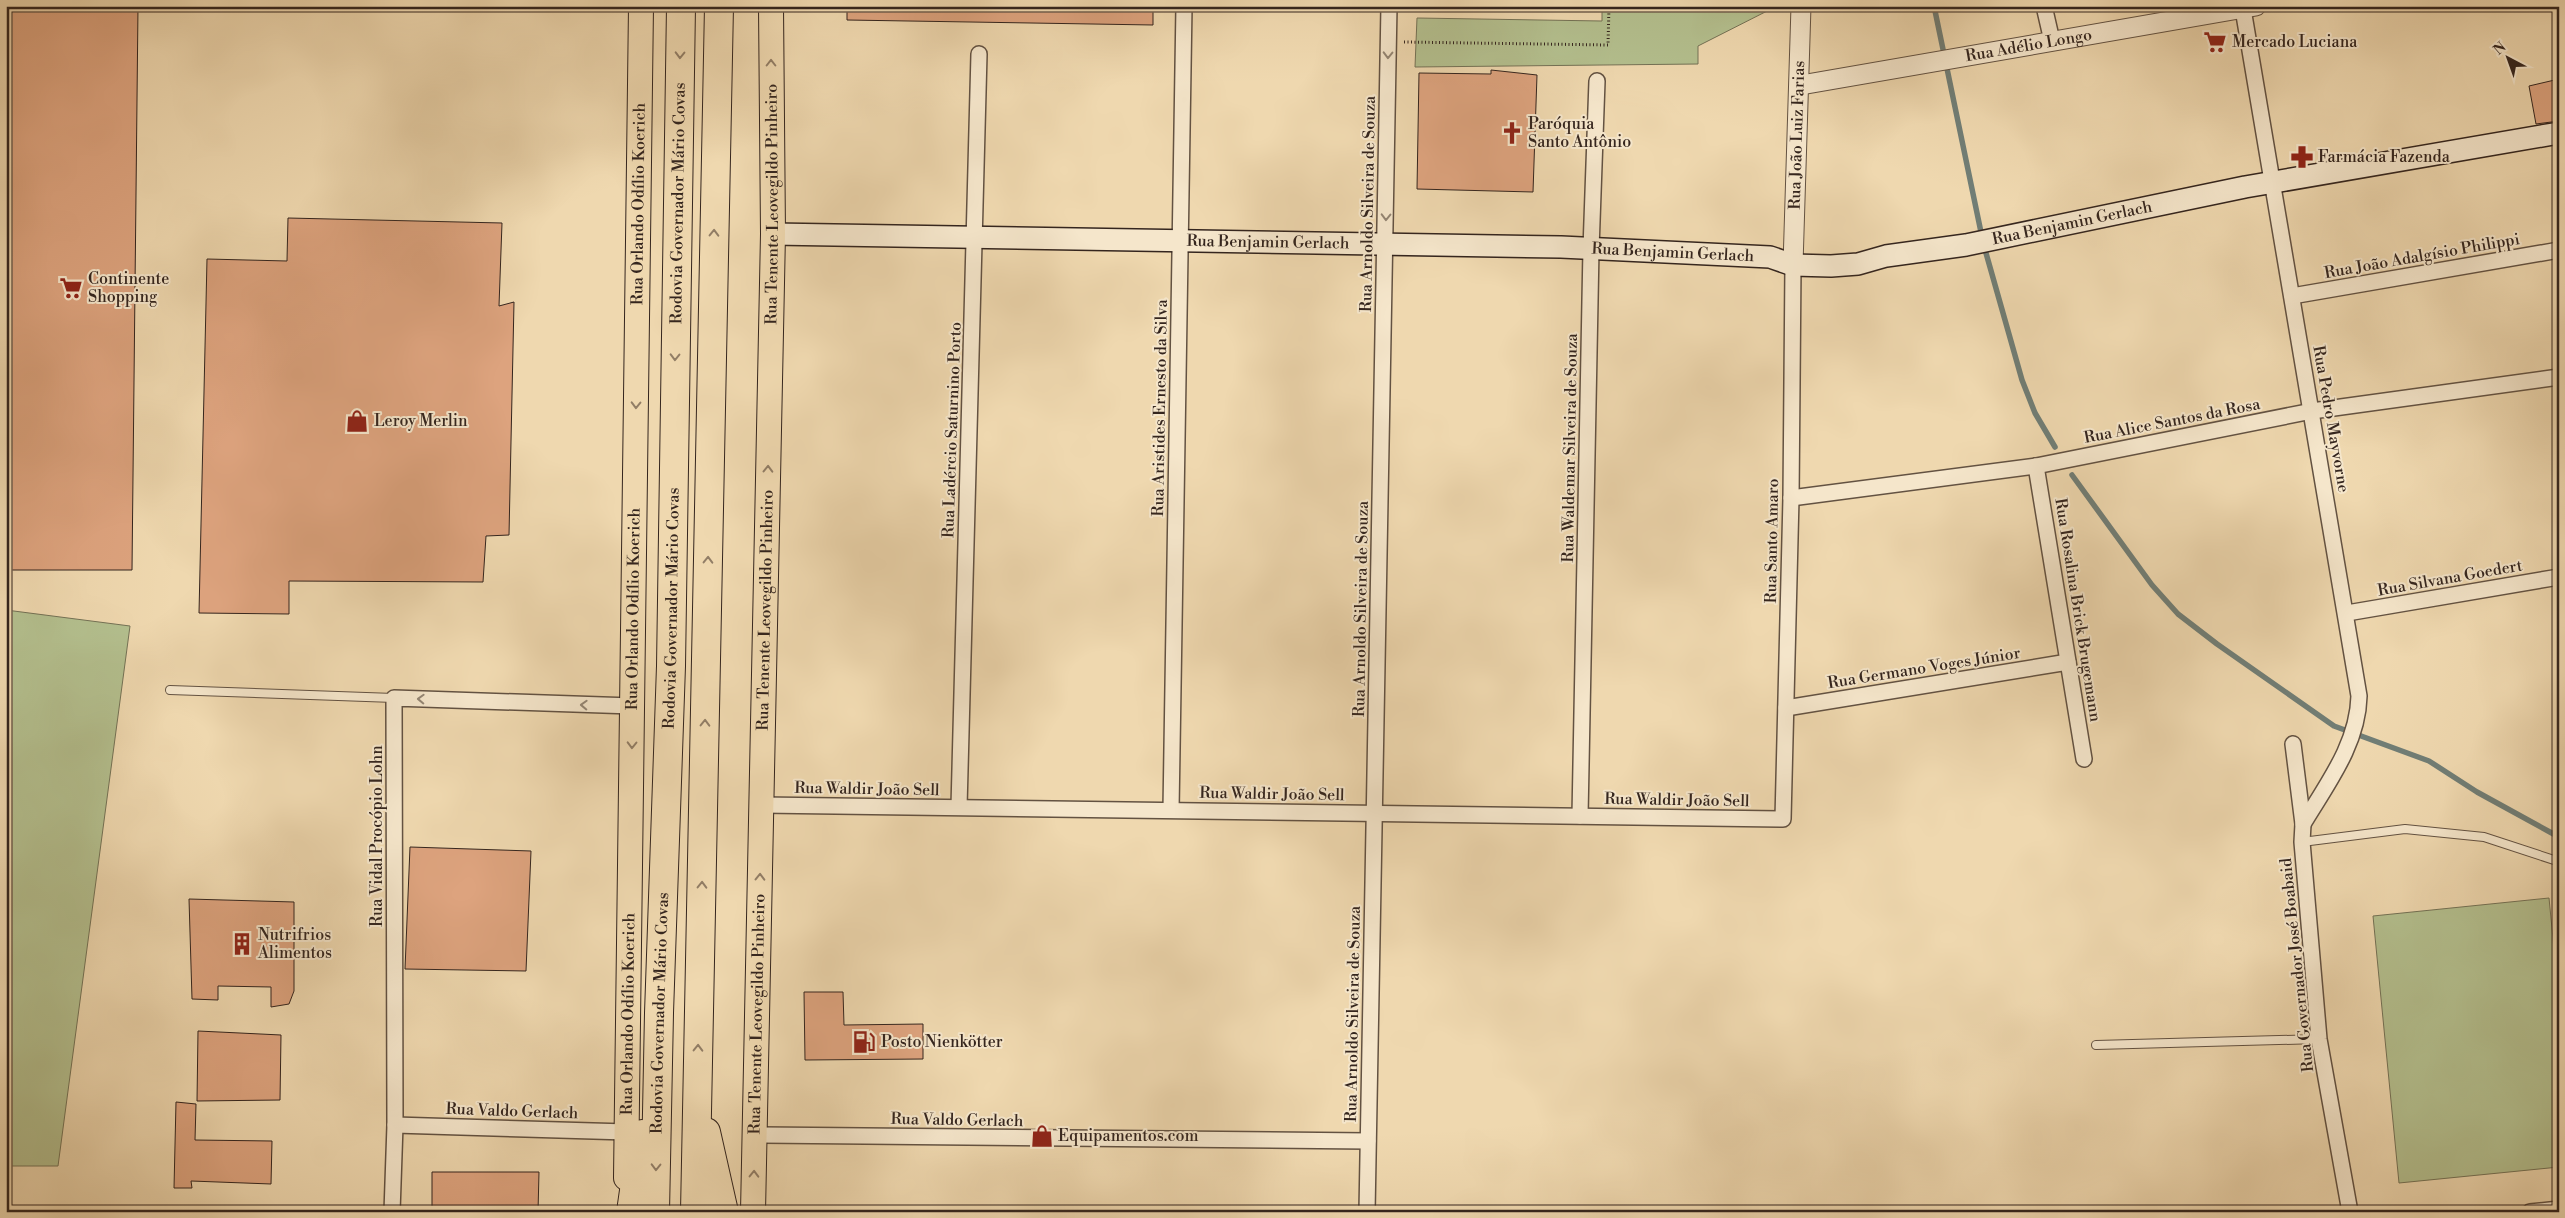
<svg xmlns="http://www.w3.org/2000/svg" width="2565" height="1218" viewBox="0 0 2565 1218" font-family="'Libre Bodoni',serif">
<rect width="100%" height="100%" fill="#efd8af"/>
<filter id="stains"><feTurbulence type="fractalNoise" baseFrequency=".004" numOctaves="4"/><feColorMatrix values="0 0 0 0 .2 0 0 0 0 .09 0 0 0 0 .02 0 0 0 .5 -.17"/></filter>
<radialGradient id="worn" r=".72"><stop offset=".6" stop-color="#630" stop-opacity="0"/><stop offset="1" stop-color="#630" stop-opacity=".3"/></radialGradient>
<g fill="#b4c08f" stroke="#747256">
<polygon points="1602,6 1777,6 1698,46 1698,64 1415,67 1417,18 1602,21"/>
<polygon points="6,610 130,626 58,1166 6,1166"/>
<polygon points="2549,898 2559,1000 2559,1167 2399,1183 2373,916"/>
</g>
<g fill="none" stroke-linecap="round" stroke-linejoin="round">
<g stroke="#717e76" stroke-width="5.5">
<polyline points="1934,6 1982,237"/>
<polyline points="1984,246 2022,380 2035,413 2055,447"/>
<polyline points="2072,475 2152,585 2178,614 2217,644 2334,726 2429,761 2477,792 2559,837"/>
</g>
</g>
<g fill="#dda37e" stroke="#34251e">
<polygon points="6,6 138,6 132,570 6,570"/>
<polygon points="847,6 1153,6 1153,25 847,20"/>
<polygon points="1491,70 1537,75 1533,192 1417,189 1419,73 1491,74"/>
<polygon points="2559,79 2559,121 2536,124 2529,86"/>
<polygon points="288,218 502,223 499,306 514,302 509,535 486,536 483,582 289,581 289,614 199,613 207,259 287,261"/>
<polygon points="410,847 531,851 526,971 405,969"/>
<polygon points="189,899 294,902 294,991 289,1004 271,1007 271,987 218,986 218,1000 192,999"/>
<polygon points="804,992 843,992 844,1025 923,1024 923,1059 805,1060"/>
<polygon points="198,1031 281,1035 280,1100 197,1101"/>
<polygon points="176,1102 196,1104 195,1140 272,1141 271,1184 191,1181 192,1188 174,1188"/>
<polygon points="432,1172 539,1172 538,1212 432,1212"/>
</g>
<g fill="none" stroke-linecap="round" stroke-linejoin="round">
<defs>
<g id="service">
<polyline points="170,690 394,698"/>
<polyline points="2302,842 2405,829 2484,837 2554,860"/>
<polyline points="2096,1045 2319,1039"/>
</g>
<g id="minor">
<polyline points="2044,6 2052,41"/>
<path d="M2243,9l116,687c-1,48 -32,88 -56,128"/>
<polyline points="2292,296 2559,250"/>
<polyline points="2036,466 2084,759"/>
<polyline points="1791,498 2036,466 2312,411 2559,377"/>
<polyline points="2347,613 2559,577"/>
<polyline points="1786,708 2068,662"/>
<polyline points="2293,744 2303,824 2302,842 2319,1039 2350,1212"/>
<polyline points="761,805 1783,819 1791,498 1793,265"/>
<polyline points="959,807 979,54"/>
<polyline points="1171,810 1184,6"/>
<polyline points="1580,816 1591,249 1597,81"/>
<polyline points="395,1125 627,1132"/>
<polyline points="755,1135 1368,1141"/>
<polyline points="392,1212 395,1125 394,698 632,706"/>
<polyline points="1367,1212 1389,6"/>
<polyline points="2530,1212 2559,1209"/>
</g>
<g id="tertiary">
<path id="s1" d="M1801,85l455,-79"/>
<path id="s2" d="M1793,265l8,-259"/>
</g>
<g id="secondary">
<path id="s3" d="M773,234l788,13 209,10 23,8 38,1 27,-2 28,-8 80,-11 279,-58 314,-54"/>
</g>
<g id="primary">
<path id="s4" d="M626,1178l15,-1172"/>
<path id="s5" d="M753,1212l20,-978 -2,-228"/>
</g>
<g id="motorway">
<polyline points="706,1132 724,1212"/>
<polyline points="631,1212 642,1134"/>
<path id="s6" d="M655,1212l4,-199 12,-347 10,-660"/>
<polyline points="695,1212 719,6"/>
</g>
</defs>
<use href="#service" stroke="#635242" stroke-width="10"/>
<use href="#minor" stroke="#635242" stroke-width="18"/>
<use href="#tertiary" stroke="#635242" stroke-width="21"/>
<use href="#secondary" stroke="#34251e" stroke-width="24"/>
<use href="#primary" stroke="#34251e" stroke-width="26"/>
<use href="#motorway" stroke="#34251e" stroke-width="30"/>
<polyline stroke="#34251e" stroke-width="3" stroke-dasharray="1 2.5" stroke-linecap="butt" points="1404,42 1608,45 1609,6"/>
<use href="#service" stroke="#f5e6cb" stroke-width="8"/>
<use href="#minor" stroke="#f5e6cb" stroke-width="15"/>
<use href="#tertiary" stroke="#f5e6cb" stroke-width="19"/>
<use href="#secondary" stroke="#f5e6cb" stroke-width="21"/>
<use href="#primary" stroke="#efd8af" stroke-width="24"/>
<use href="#motorway" stroke="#efd8af" stroke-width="28"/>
</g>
<defs><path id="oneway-chevron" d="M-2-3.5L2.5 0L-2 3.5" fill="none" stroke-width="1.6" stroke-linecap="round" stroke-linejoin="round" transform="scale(1.25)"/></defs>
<g stroke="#927e66">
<use href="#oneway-chevron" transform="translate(680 55) rotate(91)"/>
<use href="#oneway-chevron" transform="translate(771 63) rotate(-90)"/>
<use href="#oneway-chevron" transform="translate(714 233) rotate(-89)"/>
<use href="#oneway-chevron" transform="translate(675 357) rotate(91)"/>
<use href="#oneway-chevron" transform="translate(636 405) rotate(91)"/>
<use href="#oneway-chevron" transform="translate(768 469) rotate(-89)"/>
<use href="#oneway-chevron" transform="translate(708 560) rotate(-89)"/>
<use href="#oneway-chevron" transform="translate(705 723) rotate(-89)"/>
<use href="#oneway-chevron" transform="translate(632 745) rotate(91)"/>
<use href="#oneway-chevron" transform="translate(760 877) rotate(-89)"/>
<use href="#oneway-chevron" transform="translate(702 885) rotate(-89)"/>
<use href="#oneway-chevron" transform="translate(698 1048) rotate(-89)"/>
<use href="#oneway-chevron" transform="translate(656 1167) rotate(91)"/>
<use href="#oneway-chevron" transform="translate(754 1174) rotate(-89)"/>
</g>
<g stroke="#948674">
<use href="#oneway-chevron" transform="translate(1388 55) rotate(91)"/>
<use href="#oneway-chevron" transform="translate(1386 217) rotate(91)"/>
<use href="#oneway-chevron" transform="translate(421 699) rotate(-178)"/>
<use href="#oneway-chevron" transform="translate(584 705) rotate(-178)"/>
</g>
<defs>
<symbol id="supermarket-bare" viewBox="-9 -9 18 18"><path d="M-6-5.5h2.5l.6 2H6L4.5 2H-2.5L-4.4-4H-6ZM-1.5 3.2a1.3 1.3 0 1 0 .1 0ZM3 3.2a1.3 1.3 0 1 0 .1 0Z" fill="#8f2418" stroke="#f5e6cb" stroke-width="2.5" paint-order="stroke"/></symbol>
<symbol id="church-bare" viewBox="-9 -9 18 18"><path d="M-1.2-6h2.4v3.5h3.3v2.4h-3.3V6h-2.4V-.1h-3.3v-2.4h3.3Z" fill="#8f2418" stroke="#f5e6cb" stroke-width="2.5" paint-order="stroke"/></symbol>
<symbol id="pharmacy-bare" viewBox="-9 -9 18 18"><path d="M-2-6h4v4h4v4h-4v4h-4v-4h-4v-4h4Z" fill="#8f2418" stroke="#f5e6cb" stroke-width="2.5" paint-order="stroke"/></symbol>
<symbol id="shop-bare" viewBox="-9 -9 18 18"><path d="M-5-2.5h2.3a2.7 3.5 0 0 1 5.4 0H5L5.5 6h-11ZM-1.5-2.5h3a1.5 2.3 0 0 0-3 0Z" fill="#8f2418" stroke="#f5e6cb" stroke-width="2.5" paint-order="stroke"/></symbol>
<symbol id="building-bare" viewBox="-9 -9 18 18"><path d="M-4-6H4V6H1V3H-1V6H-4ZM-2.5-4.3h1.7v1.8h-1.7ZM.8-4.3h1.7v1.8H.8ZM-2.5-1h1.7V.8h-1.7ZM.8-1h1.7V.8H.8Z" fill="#8f2418" stroke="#f5e6cb" stroke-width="2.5" paint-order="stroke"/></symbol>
<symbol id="fuel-bare" viewBox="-9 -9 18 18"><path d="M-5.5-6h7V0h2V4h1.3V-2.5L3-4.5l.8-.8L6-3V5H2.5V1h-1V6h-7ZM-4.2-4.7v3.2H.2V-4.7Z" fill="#8f2418" stroke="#f5e6cb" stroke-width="2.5" paint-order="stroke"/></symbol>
</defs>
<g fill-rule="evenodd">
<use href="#supermarket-bare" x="2199" y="26" width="32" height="32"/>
<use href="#church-bare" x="1496" y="117" width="32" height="32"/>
<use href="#pharmacy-bare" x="2286" y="141" width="32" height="32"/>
<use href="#supermarket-bare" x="55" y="272" width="32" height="32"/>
<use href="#shop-bare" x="341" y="405" width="32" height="32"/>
<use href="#building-bare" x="226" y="928" width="32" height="32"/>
<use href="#fuel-bare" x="848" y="1026" width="32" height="32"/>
<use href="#shop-bare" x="1026" y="1120" width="32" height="32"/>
</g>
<g text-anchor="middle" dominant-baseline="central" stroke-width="4" stroke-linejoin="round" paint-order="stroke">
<g font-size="16" fill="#34251e" stroke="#f5e6cb" text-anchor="start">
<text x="2232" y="42">Mercado Luciana</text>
<text x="1528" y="124">Paróquia<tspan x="1528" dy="18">Santo Antônio</tspan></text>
<text x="2318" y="157">Farmácia Fazenda</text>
<text x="88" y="279">Continente<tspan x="88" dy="18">Shopping</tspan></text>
<text x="374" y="421">Leroy Merlin</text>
<text x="258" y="935">Nutrifrios<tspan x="258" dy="18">Alimentos</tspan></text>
<text x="881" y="1042">Posto Nienkötter</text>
<text x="1058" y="1136">Equipamentos.com</text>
</g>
<g font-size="16" fill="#34251e" stroke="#f5e6cb">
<text stroke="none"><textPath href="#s1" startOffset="231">Rua Adélio Longo</textPath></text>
<text stroke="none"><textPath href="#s2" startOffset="130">Rua João Luiz Farias</textPath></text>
<text stroke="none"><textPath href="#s4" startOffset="974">Rua Orlando Odílio Koerich</textPath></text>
<text stroke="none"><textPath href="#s6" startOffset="1009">Rodovia Governador Mário Covas</textPath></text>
<text stroke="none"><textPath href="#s5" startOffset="1008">Rua Tenente Leovegildo Pinheiro</textPath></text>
<text transform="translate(1368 204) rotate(-89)">Rua Arnoldo Silveira de Souza</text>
<text stroke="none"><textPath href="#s3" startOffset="1305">Rua Benjamin Gerlach</textPath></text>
<text stroke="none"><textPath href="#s3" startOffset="495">Rua Benjamin Gerlach</textPath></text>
<text stroke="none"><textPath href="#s3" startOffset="900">Rua Benjamin Gerlach</textPath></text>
<text transform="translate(2422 256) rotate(-10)">Rua João Adalgísio Philippi</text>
<text transform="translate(1160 408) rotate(-89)">Rua Aristides Ernesto da Silva</text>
<text transform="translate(2331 419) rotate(80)">Rua Pedro Mayvorne</text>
<text transform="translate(2172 421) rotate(-11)">Rua Alice Santos da Rosa</text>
<text transform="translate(952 430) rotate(-88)">Rua Ladércio Saturnino Porto</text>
<text transform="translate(1570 448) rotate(-89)">Rua Waldemar Silveira de Souza</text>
<text transform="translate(1772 541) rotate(-89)">Rua Santo Amaro</text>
<text transform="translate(2450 578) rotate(-10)">Rua Silvana Goedert</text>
<text stroke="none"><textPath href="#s4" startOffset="569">Rua Orlando Odílio Koerich</textPath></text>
<text stroke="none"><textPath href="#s6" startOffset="604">Rodovia Governador Mário Covas</textPath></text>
<text stroke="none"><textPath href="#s5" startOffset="602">Rua Tenente Leovegildo Pinheiro</textPath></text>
<text transform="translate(1361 609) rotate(-89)">Rua Arnoldo Silveira de Souza</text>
<text transform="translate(2078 610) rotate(81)">Rua Rosalina Brick Brugemann</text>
<text transform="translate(1924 668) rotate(-9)">Rua Germano Voges Júnior</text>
<text transform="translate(867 789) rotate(1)">Rua Waldir João Sell</text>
<text transform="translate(1272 794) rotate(1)">Rua Waldir João Sell</text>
<text transform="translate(1677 800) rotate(1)">Rua Waldir João Sell</text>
<text transform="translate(377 836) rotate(-90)">Rua Vidal Procópio Lohn</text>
<text transform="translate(2297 965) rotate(-96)">Rua Governador José Boabaid</text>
<text stroke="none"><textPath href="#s4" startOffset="164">Rua Orlando Odílio Koerich</textPath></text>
<text stroke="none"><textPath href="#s6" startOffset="199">Rodovia Governador Mário Covas</textPath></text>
<text stroke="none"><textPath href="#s5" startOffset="198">Rua Tenente Leovegildo Pinheiro</textPath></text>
<text transform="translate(1353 1014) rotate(-89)">Rua Arnoldo Silveira de Souza</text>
<text transform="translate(512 1111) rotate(2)">Rua Valdo Gerlach</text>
<text transform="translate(957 1120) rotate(1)">Rua Valdo Gerlach</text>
</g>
</g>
<rect width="2565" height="1218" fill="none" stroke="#efd8af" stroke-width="25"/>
<rect x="8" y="8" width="2550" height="1203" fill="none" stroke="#34251e" stroke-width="2.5"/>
<rect x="12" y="12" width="2540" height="1193" fill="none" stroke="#34251e"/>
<g transform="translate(2508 58) rotate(319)" stroke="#f5e6cb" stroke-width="4" paint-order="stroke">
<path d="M0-4L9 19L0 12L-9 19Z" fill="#34251e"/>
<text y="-8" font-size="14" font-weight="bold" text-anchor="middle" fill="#34251e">N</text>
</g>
<rect width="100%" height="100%" filter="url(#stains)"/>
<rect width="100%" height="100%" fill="url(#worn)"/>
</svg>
